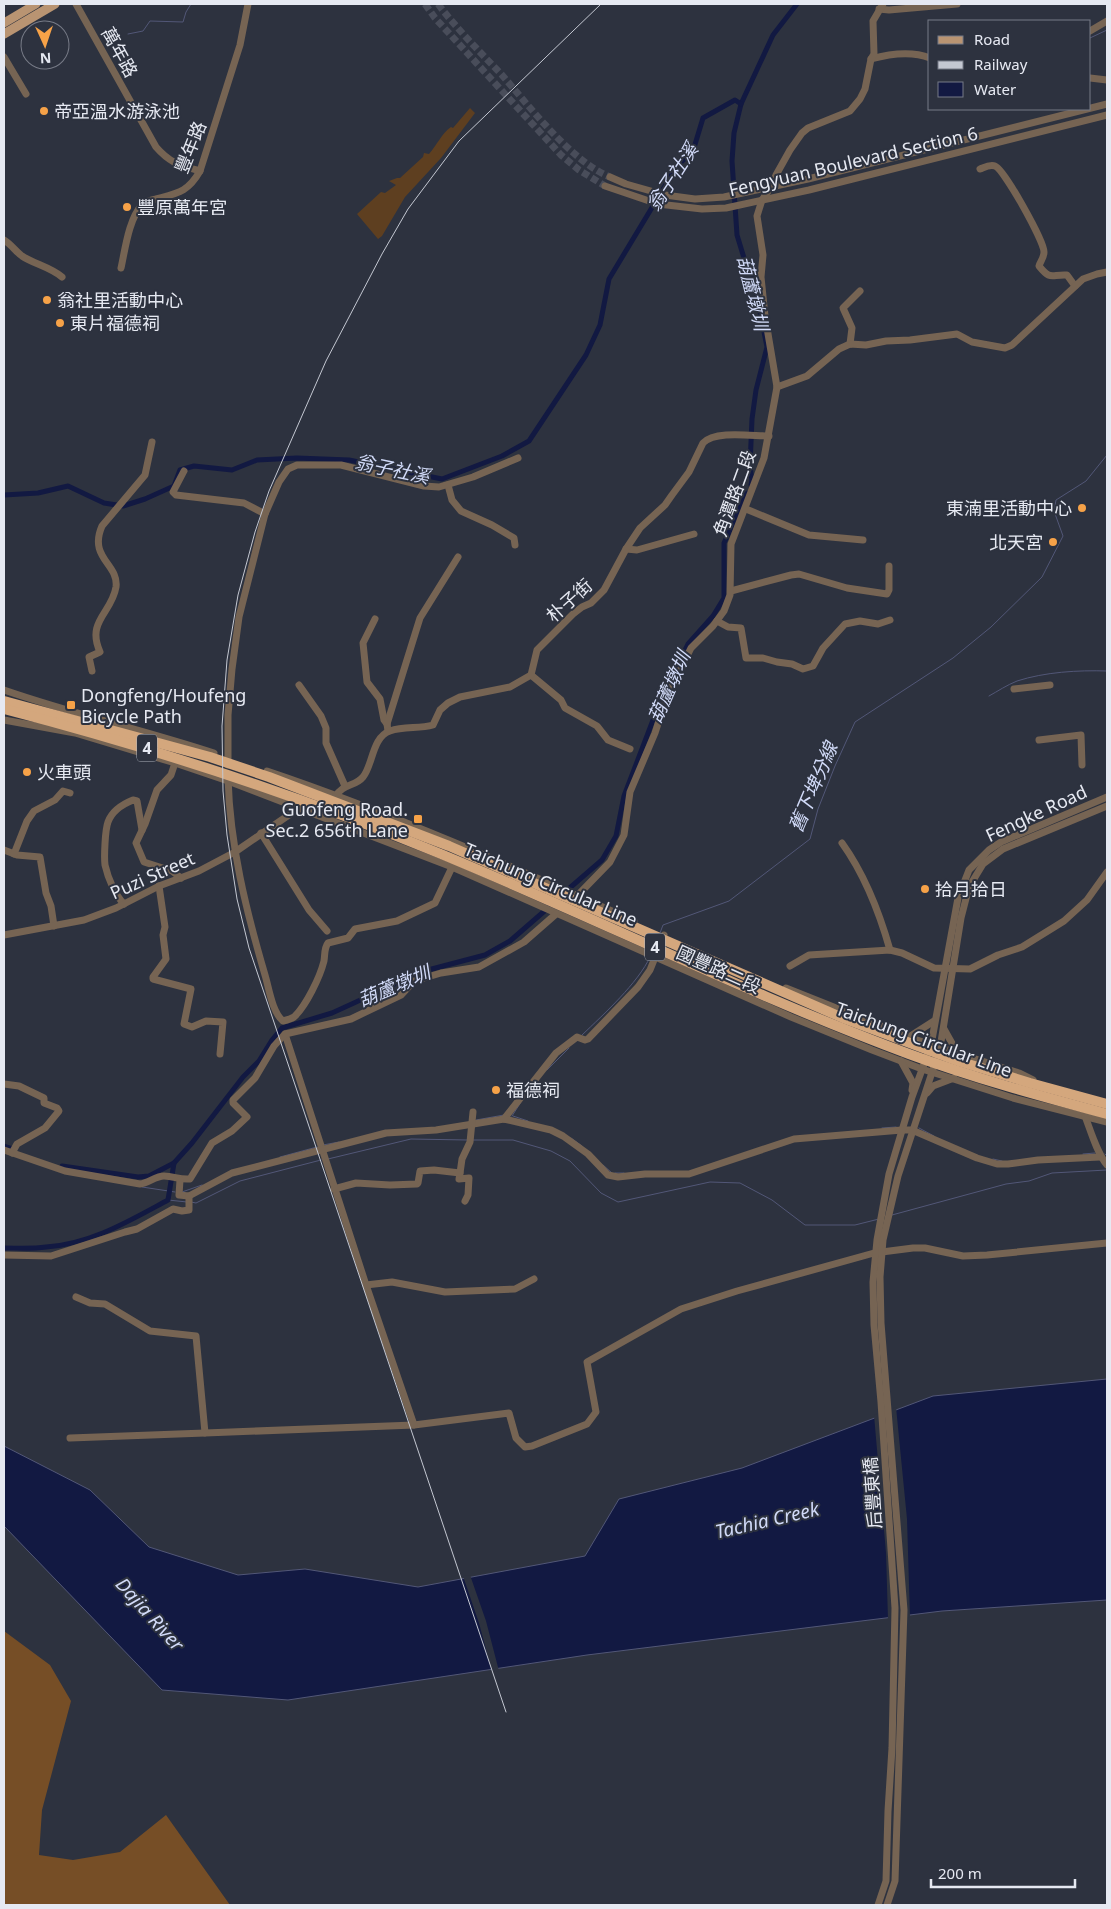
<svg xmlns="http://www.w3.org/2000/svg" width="1111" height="1909" viewBox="0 0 1111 1909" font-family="'Noto Sans','Noto Sans TC',sans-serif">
<rect width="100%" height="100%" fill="#2d323f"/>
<path fill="#5e3f20" d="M470,108l5,5 -34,45 -36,39 -23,39 -4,3 -21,-25 24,-22 4,1 11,-8 -7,-4 8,-3h3l23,-21 1,-4 5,1c8,-9 13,-21 22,-27l2,1z"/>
<polygon fill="#764e26" points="4,1631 50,1665 71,1701 42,1810 39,1855 73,1860 120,1852 166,1815 230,1905 4,1905"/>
<polygon fill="#121942" stroke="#525777" points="1107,1379 1107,1600 942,1611 587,1655 288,1700 162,1690 4,1526 4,1446 90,1490 149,1547 238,1575 305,1569 418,1587 585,1556 619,1499 742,1468 933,1396"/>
<g fill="#2d323f">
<polygon points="896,1407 907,1519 910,1617 888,1620 886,1553 874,1415"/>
<polygon points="470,1575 486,1621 499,1671 492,1672 479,1623 463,1576"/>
</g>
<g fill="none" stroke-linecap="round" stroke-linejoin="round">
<g stroke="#525777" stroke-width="1">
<polyline points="128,34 143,31 150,21 183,22 186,12 191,4"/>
<polyline points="1090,38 1107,30"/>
<path d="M989,696c9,-5 18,-11 28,-15 28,-9 61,-11 90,-10"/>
<polyline points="660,933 663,925 729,901 810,839 818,809 835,766 855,722 953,658 991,627 1042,577 1063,536 1054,511 1056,500 1086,481 1107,455"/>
<path d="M582,1035c22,-21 56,-52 68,-78"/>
<polyline points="547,1070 569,1048"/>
<polyline points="512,1116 521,1102"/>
<polyline points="513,1116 528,1121"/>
<polyline points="476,1120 504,1115"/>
<polyline points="882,1128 896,1127"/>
<polyline points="919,1128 934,1136"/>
<polyline points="571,1138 582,1146"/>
<polyline points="473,1140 513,1140 551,1151 570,1161 601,1193 618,1202 710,1182 740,1183 772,1200 805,1225 855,1225 879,1219"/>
<polyline points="323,1145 339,1142"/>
<polyline points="1083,1154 1095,1153"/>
<polyline points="1105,1154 1107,1156"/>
<polyline points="280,1157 317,1147"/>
<polyline points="328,1159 411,1139 467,1140"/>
<polyline points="993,1159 1002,1161"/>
<polyline points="603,1165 612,1173"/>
<polyline points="615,1173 624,1173"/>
<polyline points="142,1187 175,1192"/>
<polyline points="182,1192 202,1185"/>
<polyline points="168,1200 187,1202"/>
<polyline points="191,1202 196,1203 240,1181 321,1160"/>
<polyline points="892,1215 1006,1184 1029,1181 1052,1173 1107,1170"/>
</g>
<g stroke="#121942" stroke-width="5">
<polyline points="751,485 752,480 750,466 752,419 756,390 767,347 752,271 744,258 737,235 732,161 734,133 741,104 773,35 797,4"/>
<polyline points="4,495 38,493 68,486 104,503 123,506 145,499 174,486 180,470 194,466 232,470 257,460 297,458 349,460 442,479 502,456 529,441 586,355 600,325 609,279 677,166 693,151 703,118 735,100 741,104"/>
<polyline points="565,892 602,860 616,836 624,796 663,694 688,644 713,616 724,598 724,543 747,493"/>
<polyline points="4,1146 10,1148"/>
<polyline points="62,1166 138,1177 149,1176 174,1163 192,1143 243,1077 259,1061 272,1040 282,1028 332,1013 391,986 409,975 485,955 510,941 548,908"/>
<path d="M4,1248c14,0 28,1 42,-1 45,-3 83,-26 122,-47l6,-37"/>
</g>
<g stroke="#494d5a" stroke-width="7" stroke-dasharray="7 3.5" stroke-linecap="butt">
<polyline points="425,4 435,18 561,155 579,170 605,186"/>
<path d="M438,4c19,25 42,48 64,71 27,31 70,87 108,102"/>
</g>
<g stroke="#766453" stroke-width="7">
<path d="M76,4l80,143c14,16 23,18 44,24"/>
<polyline points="879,9 889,10 957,4"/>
<polyline points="1090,31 1107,21"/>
<polyline points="4,57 26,94"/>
<path d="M871,59c18,-5 41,-8 59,-1"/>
<polyline points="1090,78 1107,80"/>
<path d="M980,169c5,-2 10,-5 15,-3 9,3 49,75 49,86 0,6 -4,10 -5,14 12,15 12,8 28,9l8,11"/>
<polyline points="610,177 626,184 665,195 695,199 724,197 808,179 1107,104"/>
<polyline points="605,186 658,204 702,209 726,208 809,190 1107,115"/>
<path d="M4,240c8,5 11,11 18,16 12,8 28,11 40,21"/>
<path d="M121,268c4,-18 8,-50 21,-63 4,-4 9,-5 14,-6 22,-6 32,-7 44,-28l40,-126 8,-41"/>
<polyline points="850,344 852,328 843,308 860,291"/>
<polyline points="777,387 807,376 839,349 850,344 866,345 886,341 910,340 957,334 972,342 1005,348 1012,345 1083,279 1097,274 1107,272"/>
<polyline points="184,471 173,492 176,495 244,503 265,514"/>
<polyline points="448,485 452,500 461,511 492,525 514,538 515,545"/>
<polyline points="746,509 809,535 863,540"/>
<polyline points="626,549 637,550 694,534"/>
<polyline points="731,591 791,575 799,574 847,588 887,594 889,590 889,566"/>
<polyline points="375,619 363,643 367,682 380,699 384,720 387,724"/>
<polyline points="717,621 728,627 741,628 746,658 763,658 777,662 792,664 803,669 813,666 823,648 845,624 860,621 878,624 890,620"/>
<path d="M92,671l-3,-14 11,-5c-14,-31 12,-39 16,-65 3,-23 -28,-29 -14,-61l43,-51 7,-33"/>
<polyline points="531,675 561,700 565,708 597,726 608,740 630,749"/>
<polyline points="299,685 321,716 326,728 326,743 345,786"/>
<polyline points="1014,689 1050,685"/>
<path d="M4,690c69,24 140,40 210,63"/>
<polyline points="4,720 75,733 175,763 228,781 452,867 791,1017 872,1050 922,1069 1013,1098 1107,1122"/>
<polyline points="388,731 387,724 420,618 458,557"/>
<polyline points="1039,740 1081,735 1082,765"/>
<polyline points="175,763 171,775 157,790 145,824 136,843 144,862 172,871 181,878"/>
<polyline points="228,765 228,715 232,669 239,617 265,514 279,482 288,469 297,465 341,465 424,486 439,487 473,477 518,458"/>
<path d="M267,771c125,42 246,96 367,150"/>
<path d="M228,778c2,68 18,132 37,197 4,13 7,37 18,46 4,-1 8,-2 11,-4 12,-11 26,-40 30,-56 1,-6 0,-13 4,-18l20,-5 7,-9 42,-8 38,-18 19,-40"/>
<path d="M335,797c8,-14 20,-10 28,-20 10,-12 9,-40 27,-46 14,-5 29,-2 43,-6l7,-15 8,-7 12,-6 50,-10 21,-12 6,-25 36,-36 9,-7 9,-4 13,-13 22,-41 14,-21 25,-23 7,-10 17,-23 14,-29c12,-13 49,-7 66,-7"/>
<polyline points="261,833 309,910 327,931"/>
<path d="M842,843c23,32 37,68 48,107"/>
<polyline points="4,850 17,855 40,857 46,893 51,906 54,926"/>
<polyline points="14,854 27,821 34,811 55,800 63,791 70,793"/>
<polyline points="159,886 165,927 163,935 166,959 153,977 153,979 191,989 184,1024 192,1027 206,1021 223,1022 220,1054"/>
<polyline points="577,896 610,862 624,835 630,792 655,733 667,696 691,648 713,626 724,611 730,595 731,544 764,458 777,387 765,316 761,277 763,255 757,216 762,200 771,187 776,175 790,150 802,133 808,128 850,111 860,99 865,89 871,59 874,54 873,21 883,4"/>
<path d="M124,904c-9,-9 -16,-26 -19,-39 -1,-8 0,-35 3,-43 4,-11 15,-18 25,-22l4,1 5,29"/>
<polyline points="4,935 84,920 116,908 159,886 199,871 235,852 299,808"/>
<polyline points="790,966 809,955 890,950 902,953 934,968 970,969 998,955 1022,947 1064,921 1087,900 1107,872"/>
<polyline points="786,988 914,1039 1019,1073 1033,1080"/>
<polyline points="944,1029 958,1054"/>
<polyline points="285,1034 366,1285"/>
<polyline points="909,1037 934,1021"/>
<polyline points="901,1061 913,1083 912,1090"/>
<polyline points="4,1084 19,1086 44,1098 44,1103 57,1108 59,1111 45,1128 17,1144 12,1153"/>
<polyline points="927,1093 933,1086 954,1078"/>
<path d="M1085,1116c6,16 12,37 22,49"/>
<polyline points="504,1119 556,1053 577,1037 585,1040 588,1039 638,987 650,970 664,935"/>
<path d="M4,1150l61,21 75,13c8,-1 16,-8 24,-8 10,0 15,4 26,3l22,-36 20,-12 15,-14 -14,-14v-3l22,-22 19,-32 11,-12 66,-15 50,-24 13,-14 27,-8 38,-6 45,-25 32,-28"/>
<polyline points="460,1173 459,1179 469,1178 468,1195 465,1201"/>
<polyline points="180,1180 179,1195 189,1196 232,1173 386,1133 436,1130 504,1119 551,1130 563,1136 588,1154 608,1175 618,1177 645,1174 689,1174 794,1139 902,1130 912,1130 977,1158 997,1164 1008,1164 1038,1160 1100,1157"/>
<polyline points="334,1189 356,1183 390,1185 417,1184 418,1183 420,1171 434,1170 460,1173 462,1159 470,1142 473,1112"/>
<polyline points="4,1255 51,1256 125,1232 137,1229 173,1209 182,1211 189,1210 189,1196"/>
<polyline points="76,1297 90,1303 105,1304 150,1331 196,1336 205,1433 414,1425 509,1413 516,1438 525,1447 532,1446 587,1424 596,1412 587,1362 681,1309 737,1291 874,1253 913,1248 925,1248 963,1256 987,1255 1107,1243"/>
<polyline points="414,1425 366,1285 392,1282 445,1292 515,1289 534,1279"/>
<polyline points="70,1438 205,1433"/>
<polyline points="878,1905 886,1881 888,1811 892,1748 895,1608 881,1402 874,1325 873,1282 877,1240 889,1174 912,1097 931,1045 958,898 969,870 989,850 1001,842 1107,797"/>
<polyline points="887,1905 895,1881 904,1610 881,1323 880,1277 883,1240 898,1176 940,1048 961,918 969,887 983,864 1003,849 1107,806"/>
</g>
<g stroke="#b99472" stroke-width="9">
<polyline points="4,23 36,4"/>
<polyline points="4,34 55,4"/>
</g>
<g stroke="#d4a77d" stroke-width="10">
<polyline points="4,701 210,757 269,777 449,846 843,1018 958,1061 1030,1083 1107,1104"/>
<path d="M4,709c150,39 294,86 437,145 157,65 309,141 468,200 65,24 131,42 198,60"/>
</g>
<polyline stroke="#c4c8d2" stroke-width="1" points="506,1712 249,948 237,899 227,835 223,791 222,726 227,660 238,595 255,532 269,491 326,361 382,254 408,209 459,141 601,4"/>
</g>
<g fill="#f6a248" stroke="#2d323f" stroke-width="2">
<circle cx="44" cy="111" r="5"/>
<circle cx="127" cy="207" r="5"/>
<circle cx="47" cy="300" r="5"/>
<circle cx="60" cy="323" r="5"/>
<circle cx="1082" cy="508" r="5"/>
<circle cx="1053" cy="542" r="5"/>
<rect x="66" y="700" width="10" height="10" rx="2.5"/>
<circle cx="27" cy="772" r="5"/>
<rect x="413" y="814" width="10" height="10" rx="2.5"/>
<circle cx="925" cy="889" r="5"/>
<circle cx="496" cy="1090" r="5"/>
</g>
<g text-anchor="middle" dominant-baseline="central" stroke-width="4" stroke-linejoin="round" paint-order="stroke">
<g fill="#2d323f" stroke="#aeb2bc" stroke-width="1">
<rect x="137" y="734.5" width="20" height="27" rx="4"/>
<rect x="645" y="933.5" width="20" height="27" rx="4"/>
</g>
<g font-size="16" font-weight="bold" fill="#e6e9f2">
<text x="147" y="748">4</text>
<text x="655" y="947">4</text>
</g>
<g font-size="18" fill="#e6e9f2" stroke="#2d323f">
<text transform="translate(120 52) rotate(61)">萬年路</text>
<text transform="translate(190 147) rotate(-68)">豐年路</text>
<text transform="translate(853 161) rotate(-13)">Fengyuan Boulevard Section 6</text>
<text transform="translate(734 493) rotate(-70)">角潭路二段</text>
<text transform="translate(569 600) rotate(-42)">朴子街</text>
<text transform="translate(1036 813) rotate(-25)">Fengke Road</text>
<text transform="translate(152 875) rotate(-24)">Puzi Street</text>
<text transform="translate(551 884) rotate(23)">Taichung Circular Line</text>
<text transform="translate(719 969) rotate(24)">國豐路二段</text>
<text transform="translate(924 1039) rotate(20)">Taichung Circular Line</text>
<text transform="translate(872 1493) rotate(-94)">后豐東橋</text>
</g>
<g font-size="18" fill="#e6e9f2" stroke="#2d323f" text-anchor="start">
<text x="54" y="111">帝亞溫水游泳池</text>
<text x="137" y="207">豐原萬年宮</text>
<text x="57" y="300">翁社里活動中心</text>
<text x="70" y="323">東片福德祠</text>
<text x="1072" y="508" text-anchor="end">東湳里活動中心</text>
<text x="1043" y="542" text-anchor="end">北天宮</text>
<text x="81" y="695">Dongfeng/Houfeng<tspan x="81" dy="21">Bicycle Path</tspan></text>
<text x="37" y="772">火車頭</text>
<text x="408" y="809" text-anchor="end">Guofeng Road.<tspan x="408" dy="21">Sec.2 656th Lane</tspan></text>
<text x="935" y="889">拾月拾日</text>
<text x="506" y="1090">福德祠</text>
</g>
<g font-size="19" font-style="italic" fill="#d1daf8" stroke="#2d323f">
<text transform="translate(672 177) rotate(-57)">翁子社溪</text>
<text transform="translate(753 293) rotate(76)">葫蘆墩圳</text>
<text transform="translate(392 469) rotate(12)">翁子社溪</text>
<text transform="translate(669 687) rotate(-66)">葫蘆墩圳</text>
<text transform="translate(813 787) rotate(-67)">舊下埤分線</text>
<text transform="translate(394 986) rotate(-23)">葫蘆墩圳</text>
<text transform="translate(767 1520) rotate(-13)">Tachia Creek</text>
<text transform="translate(150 1614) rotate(48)">Dajia River</text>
</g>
</g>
<rect width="1111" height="1909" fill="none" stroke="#e6e9f2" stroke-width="10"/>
<rect x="928" y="20" width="162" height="90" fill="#2d323f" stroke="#777b87"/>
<rect x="938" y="36" width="25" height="8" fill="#b99472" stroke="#777b87"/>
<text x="974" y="45" font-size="15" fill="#e6e9f2">Road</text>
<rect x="938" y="61" width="25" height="8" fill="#c4c8d2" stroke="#777b87"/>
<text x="974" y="70" font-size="15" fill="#e6e9f2">Railway</text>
<rect x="938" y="82" width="25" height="15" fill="#121942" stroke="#777b87"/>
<text x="974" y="95" font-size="15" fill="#e6e9f2">Water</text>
<g transform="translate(45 45) rotate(177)"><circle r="24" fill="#2d323f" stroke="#777b87"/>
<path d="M0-4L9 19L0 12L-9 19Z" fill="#f6a248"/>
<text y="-8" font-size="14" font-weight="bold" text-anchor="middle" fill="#e6e9f2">N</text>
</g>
<path d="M931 1879v8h144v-8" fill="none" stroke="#e6e9f2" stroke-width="2.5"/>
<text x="938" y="1879" font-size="15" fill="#e6e9f2" stroke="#2d323f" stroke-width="4" paint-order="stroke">200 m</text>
</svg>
